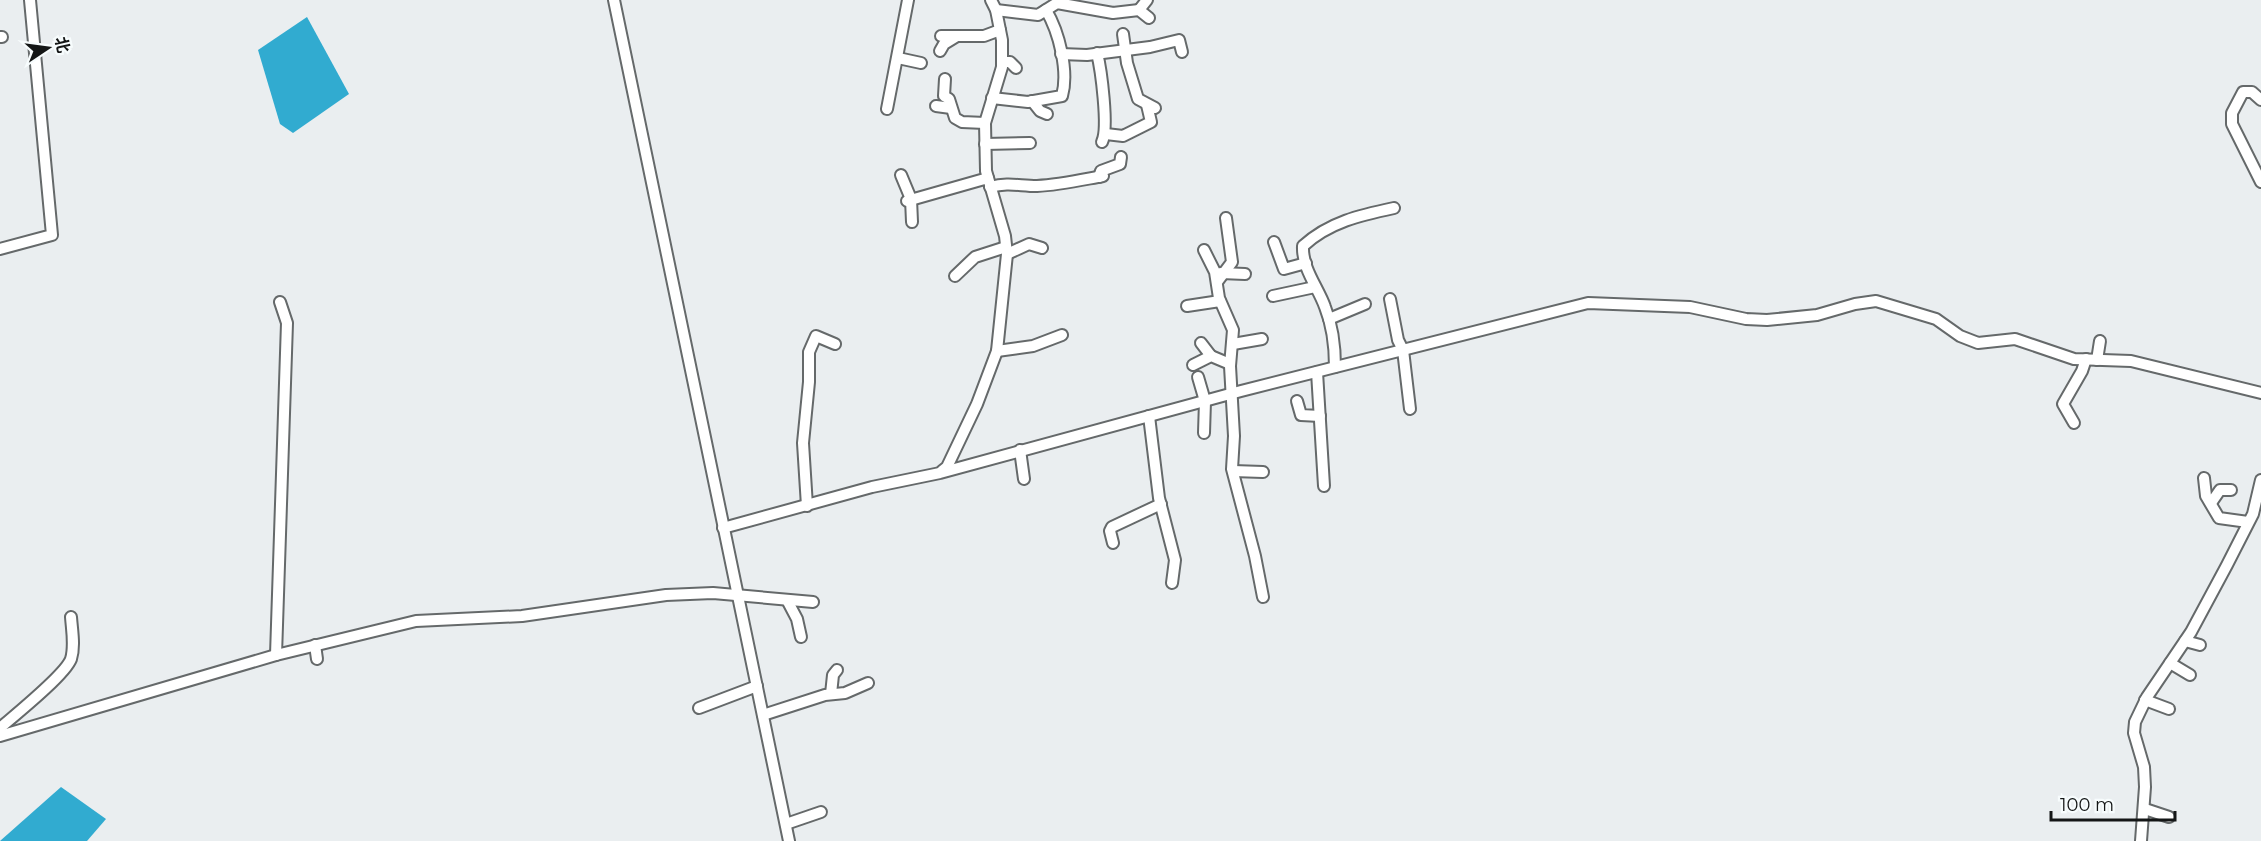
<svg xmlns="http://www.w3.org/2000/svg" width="2261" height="841" viewBox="0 0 2261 841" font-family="Montserrat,'Noto Sans SC',sans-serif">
<rect width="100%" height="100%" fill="#eaeef0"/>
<g fill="#31abd0">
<polygon points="307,17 349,94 293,133 280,124 258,50"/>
<polygon points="61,787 106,819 87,841 0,841"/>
</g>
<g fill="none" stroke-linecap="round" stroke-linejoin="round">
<defs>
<g id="minor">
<polyline points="614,0 789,841"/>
<polyline points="996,10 1038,15 1057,3 1113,13 1139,10 1149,18"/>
<polyline points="1139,10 1147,0"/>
<polyline points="1123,34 1127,63 1138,99 1155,108"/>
<polyline points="941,36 984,36 1000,30"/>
<polyline points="0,37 2,37"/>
<polyline points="940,51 944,44 957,36"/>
<path d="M1097,53c4,16 12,75 5,89"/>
<polyline points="1061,54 1087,55 1150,47 1179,40 1182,52"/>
<polyline points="898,58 921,63"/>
<polyline points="1002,62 1010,62 1016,68"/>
<polyline points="945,79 944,96 949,99 955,118 962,122 985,123"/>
<path d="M992,98l36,4 34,-6c7,-25 -3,-64 -16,-86"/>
<polyline points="2261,100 2252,92 2243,92 2232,113 2232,124 2261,182"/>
<polyline points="1032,101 1040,111 1047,114"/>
<polyline points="936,106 951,108"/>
<polyline points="887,109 908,0"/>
<polyline points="1106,134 1123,136 1151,122 1147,105"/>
<polyline points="985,144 1030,143"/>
<polyline points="901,175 911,199 912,222"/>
<polyline points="1099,177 1101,171 1120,164 1121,157"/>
<path d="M990,187c19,-5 29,-1 47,-1 22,-1 44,-6 66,-10"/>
<polyline points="907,201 988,178"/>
<polyline points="1274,242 1284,269 1306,263"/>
<polyline points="0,249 52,235 30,0"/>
<polyline points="1204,250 1215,272 1219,298 1233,330 1230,366 1234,436 1232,469 1255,556 1263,597"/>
<polyline points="1007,254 1029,244 1042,248"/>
<polyline points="1221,273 1245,274"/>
<polyline points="955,276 975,257 1006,247"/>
<polyline points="1217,282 1232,262 1226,218"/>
<polyline points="1273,296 1315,287"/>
<polyline points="1390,299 1398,340 1403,350 1410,409"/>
<polyline points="1187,306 1220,301"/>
<polyline points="1329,319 1365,304"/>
<polyline points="1201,343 1211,356"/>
<polyline points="1233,344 1262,339"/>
<polyline points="997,351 1033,346 1062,335"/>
<polyline points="2097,360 2100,341"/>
<polyline points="1193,365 1211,356 1230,364"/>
<path d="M1335,367c0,-21 -2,-40 -10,-60 -7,-20 -23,-38 -22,-61 26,-24 58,-31 91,-38"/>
<polyline points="1317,372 1324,486"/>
<polyline points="1198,377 1205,401 1204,433"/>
<polyline points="1297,401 1301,415 1320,416"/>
<polyline points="1149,416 1159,498 1175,560 1172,583"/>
<polyline points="2074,423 2063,404 2082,371 2086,359"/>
<polyline points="1020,450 1024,479"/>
<polyline points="942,471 947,467 977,404 997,351 1007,254 1005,236 986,171 985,123 1002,67 1002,40 996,10 991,0"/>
<polyline points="1233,471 1263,472"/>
<polyline points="2204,478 2206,496 2219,518 2248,522"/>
<polyline points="2211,503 2220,490 2231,490"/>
<polyline points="807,506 803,443 809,382 809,352 816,336 835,344"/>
<polyline points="723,528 872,487 940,473 1241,391 1588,303 1690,307 1746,319 1767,320 1817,315 1855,304 1876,301 1936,319 1960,336 1978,343 2015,339 2074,359 2131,361 2261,393"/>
<polyline points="1113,543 1110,531 1112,527 1161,504"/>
<polyline points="787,600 797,619 801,637"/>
<polyline points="2185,641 2200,645"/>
<polyline points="315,645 317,659"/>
<polyline points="276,655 287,323 280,302"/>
<polyline points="2170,663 2190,675"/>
<polyline points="831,694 833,675 837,670"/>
<polyline points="2145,700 2169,709"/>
<polyline points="699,708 757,686"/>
<polyline points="763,715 825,695 845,693 868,683"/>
<path d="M0,728c15,-13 65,-53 71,-69 4,-13 1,-28 0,-42"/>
<polyline points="0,736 276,655 416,621 522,616 666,595 713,593 813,602"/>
<polyline points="2145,809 2169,817"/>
<polyline points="786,824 821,812"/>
<polyline points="2141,841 2145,787 2144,767 2134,733 2135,722 2147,697 2191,632 2227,565 2253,514 2261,480"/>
</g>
</defs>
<use href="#minor" stroke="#65696a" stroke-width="14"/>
<use href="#minor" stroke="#fff" stroke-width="10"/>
</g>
<g transform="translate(48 48) rotate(77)" stroke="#f7fcfd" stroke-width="4.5" paint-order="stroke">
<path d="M0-4.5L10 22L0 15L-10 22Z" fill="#141616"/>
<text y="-9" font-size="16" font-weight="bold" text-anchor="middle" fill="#141616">北</text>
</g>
<path d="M2051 811v9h124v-9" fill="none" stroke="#141616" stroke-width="3"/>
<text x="2060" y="811" font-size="18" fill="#141616" stroke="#f7fcfd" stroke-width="4.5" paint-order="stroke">100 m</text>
</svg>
